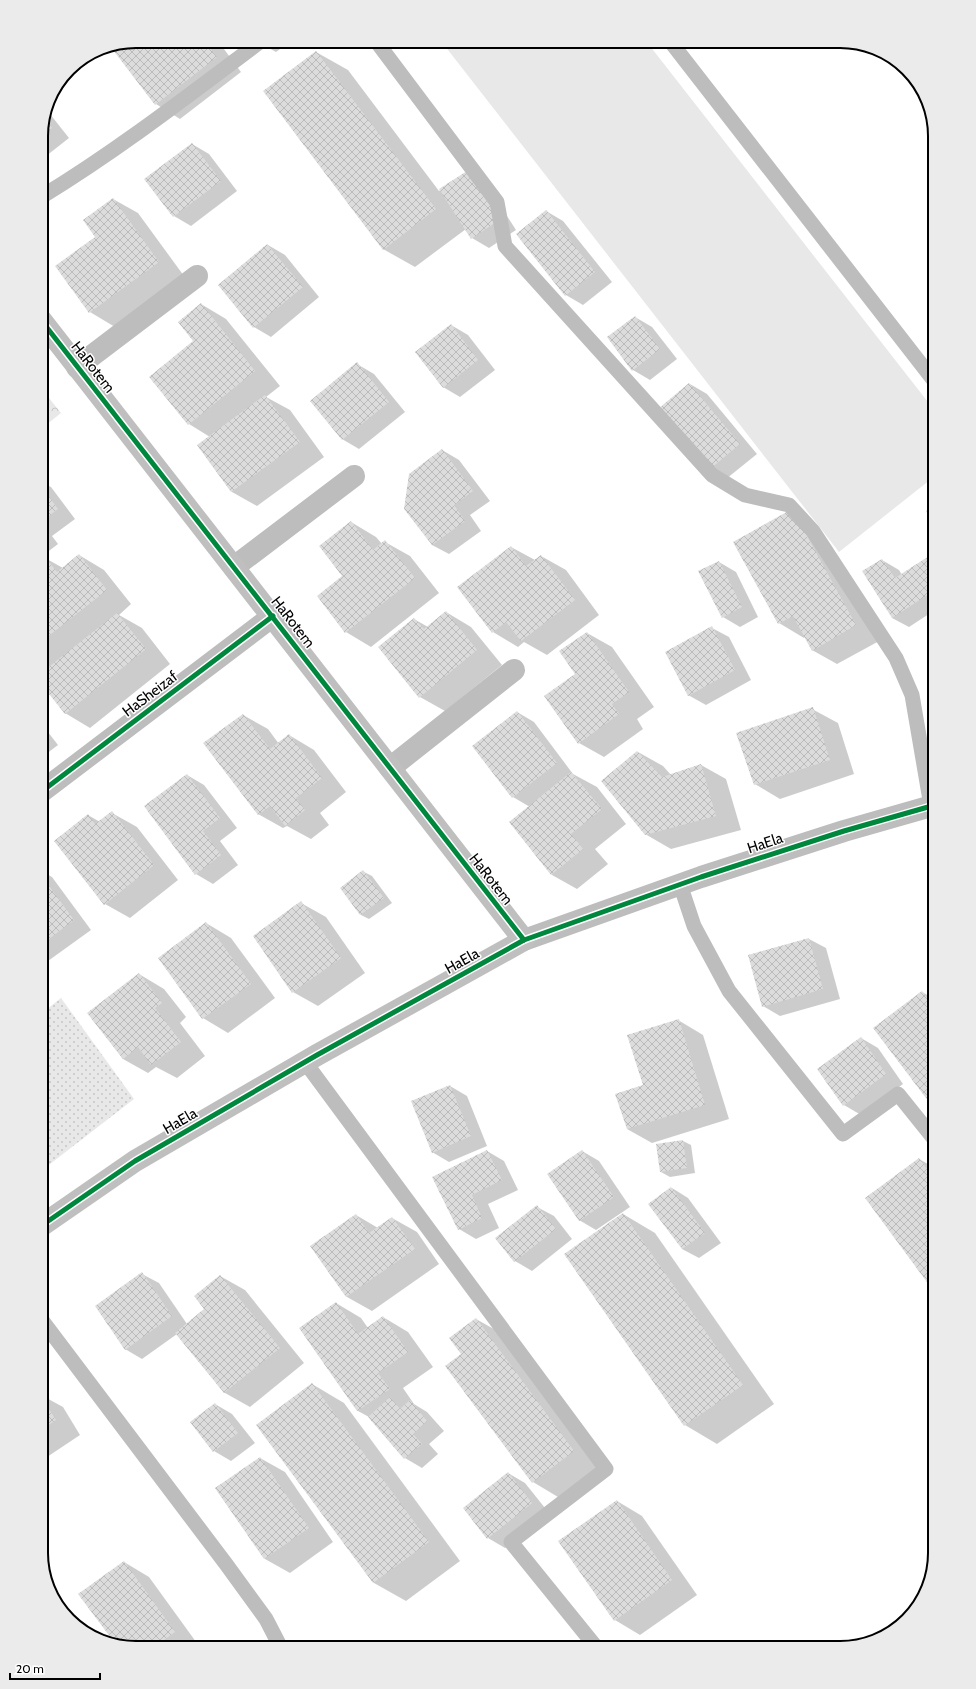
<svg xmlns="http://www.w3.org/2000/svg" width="976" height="1689" viewBox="0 0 976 1689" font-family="Cabin,sans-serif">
<defs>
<pattern id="forest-crowns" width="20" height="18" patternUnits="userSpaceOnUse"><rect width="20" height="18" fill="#e8e8e8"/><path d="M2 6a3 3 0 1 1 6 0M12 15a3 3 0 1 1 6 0" fill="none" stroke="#c5c5c5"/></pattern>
<pattern id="park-dots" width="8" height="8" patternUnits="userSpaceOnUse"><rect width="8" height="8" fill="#e8e8e8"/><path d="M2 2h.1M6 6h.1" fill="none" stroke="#c5c5c5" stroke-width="1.8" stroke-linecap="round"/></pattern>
<pattern id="building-cross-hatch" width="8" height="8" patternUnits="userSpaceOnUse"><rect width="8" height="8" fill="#dcdcdc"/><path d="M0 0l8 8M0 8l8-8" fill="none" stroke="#bbb"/></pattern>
</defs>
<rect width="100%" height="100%" fill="#fff"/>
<polygon fill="#e8e8e8" points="441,41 646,41 935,411 935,476 839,552"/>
<polygon fill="url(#forest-crowns)" points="41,388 61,413 41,429"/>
<polygon fill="url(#park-dots)" points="61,998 134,1099 41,1171 41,1014"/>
<g fill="#0003">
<polygon points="136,41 218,41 241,72 180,119 156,104"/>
<polygon points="256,41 291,41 276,52"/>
<polygon points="316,52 348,70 439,191 468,172 485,182 516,230 489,248 472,238 466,229 415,267 383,249"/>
<polygon points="46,109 69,138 41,160 41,130"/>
<polygon points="192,144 209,154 237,191 191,226 174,216"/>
<polygon points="113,199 138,213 184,276 115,327 90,312 96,237"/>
<polygon points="546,211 563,221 612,282 583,305 566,295 517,234"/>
<polygon points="268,245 285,255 319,297 271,337 254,327"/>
<polygon points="201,304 226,319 280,386 266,397 290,410 324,457 257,506 232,492 198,446 210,437 189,424 194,342"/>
<polygon points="635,317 652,327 677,359 650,380 633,370"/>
<polygon points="451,325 468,335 495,370 460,397 443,387"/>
<polygon points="357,364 374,374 405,412 359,449 342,439"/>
<polygon points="690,384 707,394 757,454 726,479 709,469"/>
<polygon points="442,450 459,460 490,501 470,515 481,531 449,554 432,545"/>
<polygon points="41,482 51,487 75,519 52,536 58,544 41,557"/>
<polygon points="351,522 376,537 382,544 385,542 410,556 439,593 371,647 346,632 318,596 344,576"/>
<polygon points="817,525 881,640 837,664 812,650 805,637 804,638 779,623 734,543"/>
<polygon points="511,547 535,560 541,556 566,570 599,615 547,655 524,642 518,647 493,632"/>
<polygon points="79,555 104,570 131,604 119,615 142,628 170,664 90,728 65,713 46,670 41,667 41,561 45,558 63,568"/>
<polygon points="929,557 935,561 935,610 909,627 892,618 882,560 899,570 902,575"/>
<polygon points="719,562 736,572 758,617 740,627 723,617"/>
<polygon points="446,612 471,627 502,665 445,711 420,697 414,619 428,627"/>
<polygon points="712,628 729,637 751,680 706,705 688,695"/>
<polygon points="587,633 612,647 654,707 637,719 643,729 604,757 579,743 577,675"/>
<polygon points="812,709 838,723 854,774 780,799 755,784"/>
<polygon points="517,712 534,722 573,774 597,787 626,824 595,849 608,864 577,889 552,875 510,822 530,807 513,797"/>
<polygon points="243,715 268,729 279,744 289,735 314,750 346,792 320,813 329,825 311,839 287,826 283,828 258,814"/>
<polygon points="41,723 58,745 41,758"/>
<polygon points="638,752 663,766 671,775 701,765 726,779 741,830 671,849 645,834"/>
<polygon points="187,775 204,785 237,828 220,841 238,865 213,884 196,874"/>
<polygon points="112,813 137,827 178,880 130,918 105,904 88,815 100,822"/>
<polygon points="41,871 52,877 91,930 48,961 41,957"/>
<polygon points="364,872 372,876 392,903 369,919 361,915 341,888"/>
<polygon points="301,903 326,917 365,973 318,1006 293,992"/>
<polygon points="206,923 231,938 275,998 228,1033 203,1018 159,958"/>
<polygon points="809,939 826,948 840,999 780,1016 763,1006"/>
<polygon points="139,974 164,989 186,1017 180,1023 205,1056 177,1078 156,1067 148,1073 123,1059 89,1014"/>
<polygon points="922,992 935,999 935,1108"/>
<polygon points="678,1020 703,1035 729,1119 652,1143 627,1129 644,1085"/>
<polygon points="861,1038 878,1048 903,1084 861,1115 844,1105"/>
<polygon points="450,1086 467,1096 487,1146 449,1162 432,1152"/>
<polygon points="683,1141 691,1145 695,1173 670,1177 661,1172 657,1145"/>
<polygon points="487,1151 504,1161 518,1190 488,1204 499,1228 476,1239 459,1229"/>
<polygon points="582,1151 599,1161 630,1207 596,1230 579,1220"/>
<polygon points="919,1159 935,1168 935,1292"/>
<polygon points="672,1188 688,1198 721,1243 699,1258 682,1249"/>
<polygon points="537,1207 554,1216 572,1239 532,1271 515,1261 497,1238"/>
<polygon points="623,1214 655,1233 774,1404 717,1444 685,1425"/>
<polygon points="356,1215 378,1228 392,1218 417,1232 439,1264 372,1311 347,1297 312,1246"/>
<polygon points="142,1274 159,1283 187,1324 205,1309 220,1276 245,1290 304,1363 250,1407 225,1393 177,1334 142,1359 125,1349"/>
<polygon points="336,1303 361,1318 368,1328 383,1317 408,1332 433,1367 403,1388 414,1404 427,1412 444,1431 429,1444 438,1454 422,1468 405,1458 369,1417 358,1411 301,1328"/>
<polygon points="476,1319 501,1333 599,1466 558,1497 533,1482 463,1354"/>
<polygon points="312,1384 344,1403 460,1561 406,1601 374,1583 258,1425"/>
<polygon points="41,1395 63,1407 80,1435 41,1461"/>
<polygon points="215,1404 232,1414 255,1443 231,1461 214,1451 192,1422"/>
<polygon points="260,1458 285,1472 333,1542 290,1573 265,1559 216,1489"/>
<polygon points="508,1473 525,1483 549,1513 505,1548 488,1538"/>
<polygon points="617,1501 642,1516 697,1595 640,1635 615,1620"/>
<polygon points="124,1562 149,1577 199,1646 197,1648 130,1648 115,1643 80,1594"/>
</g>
<g fill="url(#building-cross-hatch)">
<polygon points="136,41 204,41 217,57 155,105 110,46"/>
<polygon points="316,51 436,209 383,250 263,91"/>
<polygon points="44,117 52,128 41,136 41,130"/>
<polygon points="192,143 221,181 173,217 144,179"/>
<polygon points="467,171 499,220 471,239 439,189"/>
<polygon points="113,198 159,262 89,313 55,266 95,237 83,220"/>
<polygon points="546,210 595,272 565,296 516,234"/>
<polygon points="267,244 303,287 253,328 218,285"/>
<polygon points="201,303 255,371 188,425 149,377 193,341 178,322"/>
<polygon points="635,316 660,349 632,371 607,337"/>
<polygon points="451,324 478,360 443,388 415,352"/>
<polygon points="357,362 389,402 342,440 310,401"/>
<polygon points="689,383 740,444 709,470 658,409"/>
<polygon points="265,395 300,442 231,492 197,445"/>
<polygon points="442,449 473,491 454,505 465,521 432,545 404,509 409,474"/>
<polygon points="41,486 58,509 41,522"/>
<polygon points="935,507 935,530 926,511"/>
<polygon points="792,509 856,625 812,651 793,616 778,624 733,542"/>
<polygon points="351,521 373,550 385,540 415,578 345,633 317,596 342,576 319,546"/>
<polygon points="511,546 526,566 541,555 575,600 521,641 506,622 492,633 457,587"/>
<polygon points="79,554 107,590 41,642 41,560 45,557 57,572"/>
<polygon points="929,556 935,566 935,590 892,618 862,571 882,559 895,578"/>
<polygon points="719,561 742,607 722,618 698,571"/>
<polygon points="446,611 477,650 419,698 378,647 414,618 424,629"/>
<polygon points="117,613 146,649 65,714 41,684 41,673"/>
<polygon points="712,626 735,670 688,696 665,652"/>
<polygon points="587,632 629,692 612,704 619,714 578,744 544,696 575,674 559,651"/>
<polygon points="813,707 830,760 754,785 736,733"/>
<polygon points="517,711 557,763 512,798 472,746"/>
<polygon points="243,714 270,749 289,734 322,778 296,798 305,810 285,826 270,806 258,815 203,743"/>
<polygon points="637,751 662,777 701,764 716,816 645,835 601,781"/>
<polygon points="571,772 602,809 571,834 583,849 551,875 509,822"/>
<polygon points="187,774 220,818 203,831 221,855 195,875 144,806"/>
<polygon points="112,811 154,865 104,905 54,841 88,814 95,824"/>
<polygon points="363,870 384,898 360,915 340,888"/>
<polygon points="41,875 74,920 41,945"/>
<polygon points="301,901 341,958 292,993 253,936"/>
<polygon points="206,922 251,984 202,1019 158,958"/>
<polygon points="809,938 823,989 762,1007 748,955"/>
<polygon points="139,973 162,1003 155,1008 181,1042 151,1065 138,1047 123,1059 87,1013"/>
<polygon points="922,991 935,1008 935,1110 873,1028"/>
<polygon points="679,1019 705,1105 627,1129 615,1094 643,1085 627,1035"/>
<polygon points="861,1037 886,1074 843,1106 817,1069"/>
<polygon points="450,1085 471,1136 432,1153 411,1101"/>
<polygon points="683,1140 687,1168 660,1172 656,1144"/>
<polygon points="487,1150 502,1180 472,1195 482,1218 458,1230 432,1177"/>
<polygon points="582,1150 614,1197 579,1221 547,1174"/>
<polygon points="919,1158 935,1180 935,1293 865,1198"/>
<polygon points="671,1187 705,1233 682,1249 648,1204"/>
<polygon points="537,1205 556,1229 514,1262 495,1238"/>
<polygon points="623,1213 743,1385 684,1426 564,1254"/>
<polygon points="356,1214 369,1233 392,1217 415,1249 346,1297 310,1246"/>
<polygon points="142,1272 172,1316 125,1350 95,1306"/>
<polygon points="220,1275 280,1348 224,1393 175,1333 204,1309 194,1296"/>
<polygon points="336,1302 358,1334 383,1316 408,1352 378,1373 390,1389 357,1411 299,1328"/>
<polygon points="476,1318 574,1451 532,1483 445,1366 461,1354 449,1338"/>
<polygon points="312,1383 429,1542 373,1583 256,1425"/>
<polygon points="41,1397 56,1420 41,1430"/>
<polygon points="390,1397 400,1409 410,1400 427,1421 413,1434 422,1444 404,1459 368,1417"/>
<polygon points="215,1403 238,1433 213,1452 190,1422"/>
<polygon points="260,1457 309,1528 264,1559 215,1488"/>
<polygon points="508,1472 532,1503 487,1539 463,1508"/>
<polygon points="617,1500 672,1580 614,1621 558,1541"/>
<polygon points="124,1561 175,1632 153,1648 130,1648 114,1642 78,1594"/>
</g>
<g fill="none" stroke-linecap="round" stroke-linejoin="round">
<g stroke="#bdbdbd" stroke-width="15">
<polyline points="376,41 497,202 505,246 712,475 745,495 789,505 813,531 896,658 912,695 931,806"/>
<polyline points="670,41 935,382"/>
<path d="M41,197c77,-47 148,-102 220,-156"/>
<polyline points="680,884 694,926 729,991 843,1134 898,1094 935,1140"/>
<polyline points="305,1062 606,1469 511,1542 596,1647"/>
<polyline points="41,1319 226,1564 266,1619 281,1648"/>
</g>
<g stroke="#bdbdbd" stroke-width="22">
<polyline points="77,367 197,276"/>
<polyline points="234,567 354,476"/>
<polyline points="390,768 514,670"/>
<polyline points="41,792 273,616"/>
<polyline points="524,940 701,877 844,831 935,805"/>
</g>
<polyline stroke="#bfbfbf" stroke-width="22" points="41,1226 135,1161 317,1055 524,940 41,320"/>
<defs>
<g id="cycleway">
<polyline points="41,320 524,940"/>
<polyline points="41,792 273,616"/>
<polyline points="41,1226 135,1161 317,1055 524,940 701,877 844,831 935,805"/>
</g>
</defs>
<use href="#cycleway" stroke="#fff" stroke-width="8"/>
<use href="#cycleway" stroke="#00873e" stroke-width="5"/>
</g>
<g text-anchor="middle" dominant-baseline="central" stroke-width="3" stroke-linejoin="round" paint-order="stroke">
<g font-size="15" fill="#000" stroke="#fff">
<text transform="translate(93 367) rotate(52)">HaRotem</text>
<text transform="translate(293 622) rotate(52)">HaRotem</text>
<text transform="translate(150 694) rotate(-37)">HaSheizaf</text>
<text transform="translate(765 843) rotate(-18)">HaEla</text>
<text transform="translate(491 879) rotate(52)">HaRotem</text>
<text transform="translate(462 961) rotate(-29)">HaEla</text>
<text transform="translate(180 1121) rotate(-30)">HaEla</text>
</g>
</g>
<path d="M0 0H976V1689H0ZM136 48H840A88 88 0 0 1 928 136V1553A88 88 0 0 1 840 1641H136A88 88 0 0 1 48 1553V136A88 88 0 0 1 136 48Z" fill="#ebebeb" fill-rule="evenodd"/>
<path fill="none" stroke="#000" stroke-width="2" d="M136 48H840A88 88 0 0 1 928 136V1553A88 88 0 0 1 840 1641H136A88 88 0 0 1 48 1553V136A88 88 0 0 1 136 48Z"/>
<path d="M10 1673v6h90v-6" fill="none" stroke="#000000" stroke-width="2"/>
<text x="16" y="1673" font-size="12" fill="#000000" stroke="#ffffff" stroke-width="3" paint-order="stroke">20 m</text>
</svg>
